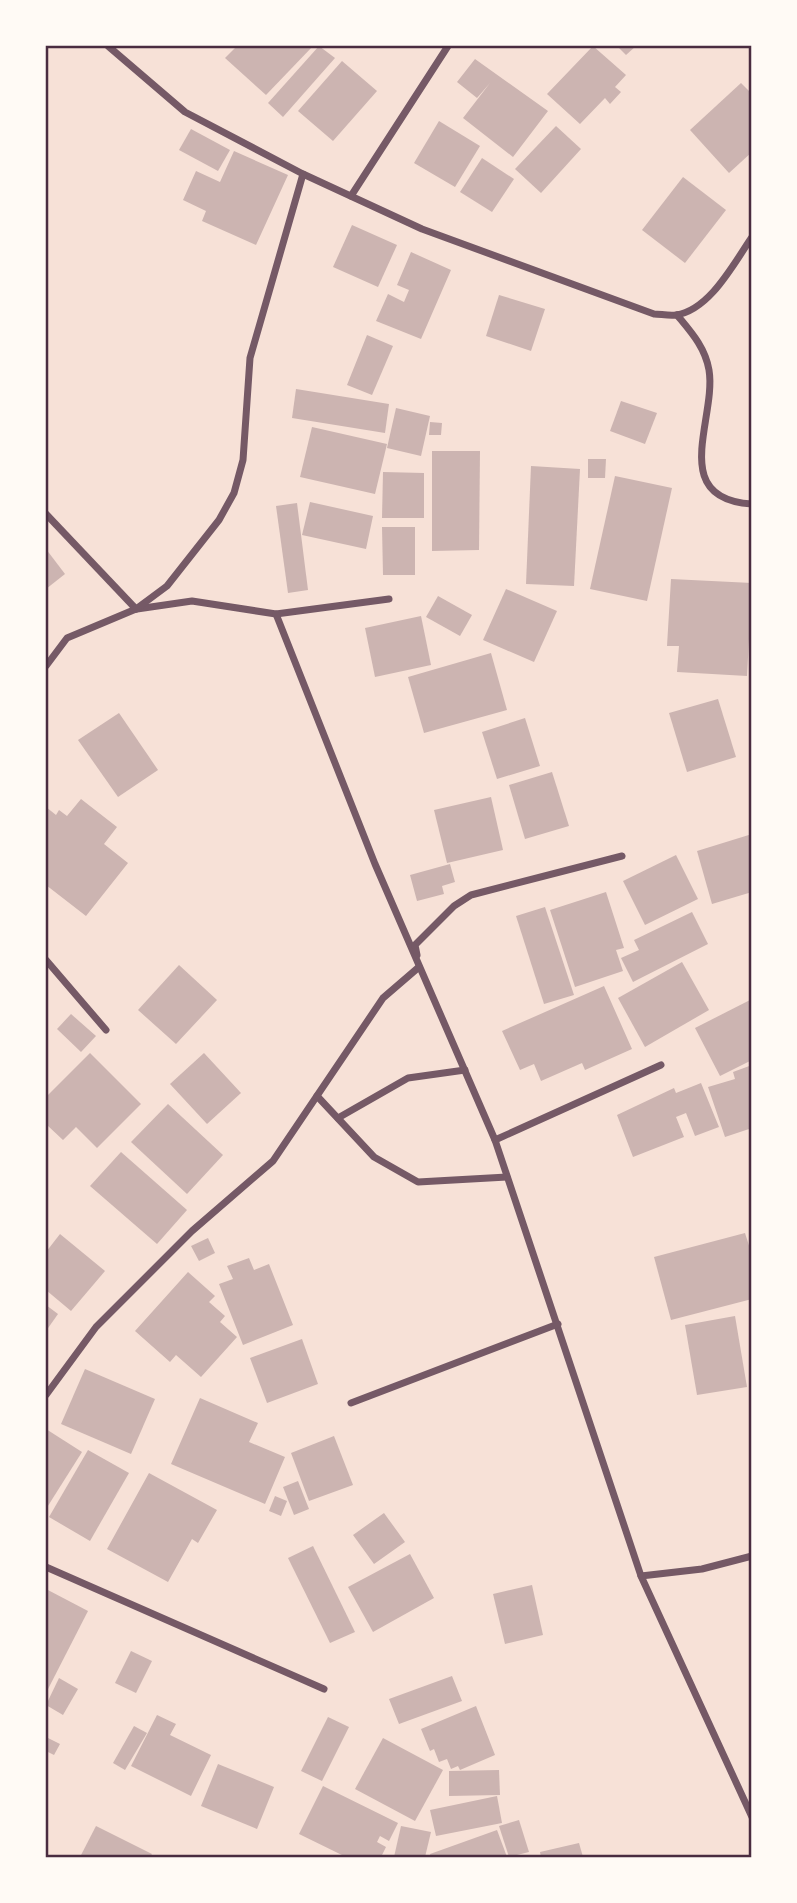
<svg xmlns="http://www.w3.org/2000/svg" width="797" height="1903" viewBox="0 0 797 1903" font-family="Barlow,sans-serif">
<rect width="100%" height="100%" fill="#f7e1d7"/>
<g fill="#ccb4b1">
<polygon points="237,46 313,46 266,95 225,58"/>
<polygon points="319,46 335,58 283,117 268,103"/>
<polygon points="593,46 626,75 615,87 621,92 610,104 605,98 580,124 547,94"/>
<polygon points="617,46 636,46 626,55"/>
<polygon points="475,59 548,111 513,157 463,118 490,83 477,98 457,82"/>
<polygon points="342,61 377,91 333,141 298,111"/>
<polygon points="741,83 752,94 752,152 729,173 690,130"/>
<polygon points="439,121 480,146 455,187 414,163"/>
<polygon points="556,126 581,149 541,193 515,169"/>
<polygon points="191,129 230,150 218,171 179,150"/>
<polygon points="234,151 288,175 256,245 202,221 206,211 183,200 196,171 220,182"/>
<polygon points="482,158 514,179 492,212 460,192"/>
<polygon points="683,177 726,210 685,263 642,230"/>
<polygon points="352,225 397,245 378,287 333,267"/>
<polygon points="411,252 451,270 421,339 376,321 388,294 404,302 409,290 397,285"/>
<polygon points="499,295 545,309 531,351 486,336"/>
<polygon points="367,335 393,346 372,395 347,385"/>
<polygon points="296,389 389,404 385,433 292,418"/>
<polygon points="621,401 657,413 645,444 610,431"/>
<polygon points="396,408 430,416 421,456 387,448"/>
<polygon points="430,422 442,423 441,435 429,435"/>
<polygon points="312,427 387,444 375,494 300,477"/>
<polygon points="432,451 480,451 479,550 432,551"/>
<polygon points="588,459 606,459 605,478 588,478"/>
<polygon points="531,466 580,469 574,586 526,584"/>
<polygon points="383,472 424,473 424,518 382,518"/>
<polygon points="615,476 672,488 647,601 590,589"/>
<polygon points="310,502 373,516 366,549 302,535"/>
<polygon points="297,503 308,590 288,593 276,506"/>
<polygon points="382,527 415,527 415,575 383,575"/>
<polygon points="46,549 65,574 46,589"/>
<polygon points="671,579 752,583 747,676 677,672 679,646 667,646"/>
<polygon points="506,589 557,611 534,662 483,640"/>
<polygon points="438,596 472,615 460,636 426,617"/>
<polygon points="421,616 431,665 375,677 365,628"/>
<polygon points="491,653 507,710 424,733 408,677"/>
<polygon points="718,699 736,757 687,772 669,713"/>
<polygon points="119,713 158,770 118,797 78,740"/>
<polygon points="525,718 540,766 497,779 482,732"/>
<polygon points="552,772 569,826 525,839 509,785"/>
<polygon points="491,797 503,850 447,863 434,810"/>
<polygon points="81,799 117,827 104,844 128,863 86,916 46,885 46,807 56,815 59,810 67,816"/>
<polygon points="752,834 752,892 712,904 697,851"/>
<polygon points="676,855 698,899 645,925 623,881"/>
<polygon points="450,864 455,882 442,886 444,894 417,901 410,875"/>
<polygon points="606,892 624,948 616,950 623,971 575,987 550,910"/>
<polygon points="545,907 574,995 544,1004 516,916"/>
<polygon points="692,912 708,944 633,982 621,958 639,950 634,940"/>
<polygon points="682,962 709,1010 645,1047 618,998"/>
<polygon points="179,965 217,1000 176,1044 138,1010"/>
<polygon points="604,986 632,1049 585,1070 582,1063 541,1081 534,1064 520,1070 502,1031"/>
<polygon points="752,999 752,1060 720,1076 695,1028"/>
<polygon points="71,1014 96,1036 81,1052 57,1029"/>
<polygon points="90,1053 141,1104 97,1148 76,1127 63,1140 47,1125 46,1126 46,1097"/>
<polygon points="204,1053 241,1093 207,1124 170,1084"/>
<polygon points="752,1065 752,1128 725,1137 708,1087 735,1079 733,1072"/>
<polygon points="701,1083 719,1127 695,1136 686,1113 676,1117 684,1137 633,1157 617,1115 674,1088 676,1093"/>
<polygon points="168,1104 223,1155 187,1194 131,1142"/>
<polygon points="121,1152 187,1210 157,1244 90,1186"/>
<polygon points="745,1233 752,1255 752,1299 671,1320 654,1257"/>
<polygon points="60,1234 105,1271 71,1311 46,1290 46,1252"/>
<polygon points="208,1238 215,1253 199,1261 191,1246"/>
<polygon points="249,1258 254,1270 269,1264 293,1325 243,1345 219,1284 233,1279 227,1266"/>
<polygon points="188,1272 215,1296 209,1302 225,1316 220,1322 237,1337 201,1377 176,1355 170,1362 135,1331"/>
<polygon points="46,1305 58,1314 46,1331"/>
<polygon points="735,1316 747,1387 697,1395 685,1325"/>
<polygon points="302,1339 318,1384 267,1403 250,1358"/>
<polygon points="85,1369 155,1399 131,1454 61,1424"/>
<polygon points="200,1398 258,1423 249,1442 285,1457 265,1504 171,1464"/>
<polygon points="46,1429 82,1452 46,1509"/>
<polygon points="334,1436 353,1485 309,1501 291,1453"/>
<polygon points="88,1450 129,1473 90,1541 49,1517"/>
<polygon points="149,1473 217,1510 198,1543 192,1539 168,1582 107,1549"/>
<polygon points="298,1481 309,1509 294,1515 283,1487"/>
<polygon points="275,1496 287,1501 281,1516 269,1511"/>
<polygon points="384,1513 405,1542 374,1564 353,1535"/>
<polygon points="313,1546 355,1632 330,1643 288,1558"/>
<polygon points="410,1554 434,1598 373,1632 348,1587"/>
<polygon points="532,1585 543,1635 505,1644 493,1594"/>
<polygon points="46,1589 88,1611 46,1693"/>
<polygon points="131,1651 152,1661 136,1693 115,1683"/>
<polygon points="452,1676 462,1701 399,1724 389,1699"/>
<polygon points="59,1678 78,1689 63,1715 46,1705"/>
<polygon points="476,1706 495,1755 460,1770 458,1766 451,1769 447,1759 439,1762 434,1749 430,1751 421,1729"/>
<polygon points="157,1715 176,1724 170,1735 211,1755 191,1796 131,1766"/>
<polygon points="328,1717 349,1727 322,1781 301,1771"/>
<polygon points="134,1726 147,1733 125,1770 113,1763"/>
<polygon points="46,1737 60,1744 54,1755 46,1751"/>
<polygon points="383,1738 443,1770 415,1821 355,1789"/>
<polygon points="218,1764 274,1787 257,1829 201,1806"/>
<polygon points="499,1770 500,1795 449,1796 449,1771"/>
<polygon points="323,1786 398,1823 389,1841 380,1836 377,1842 386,1847 381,1857 346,1857 299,1834"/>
<polygon points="497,1796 502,1823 436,1836 430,1810"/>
<polygon points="519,1820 529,1852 509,1857 499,1826"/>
<polygon points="96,1826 152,1854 150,1857 80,1857"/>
<polygon points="401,1826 431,1832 425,1857 394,1857"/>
<polygon points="497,1830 507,1857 431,1857 430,1854"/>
<polygon points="579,1843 583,1857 541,1857 540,1852"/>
</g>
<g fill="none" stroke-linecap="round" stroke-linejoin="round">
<g stroke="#755966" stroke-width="7">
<path d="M108,46l77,66 118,62 119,55 232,85c6,0 15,2 22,1 34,-5 58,-52 76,-78"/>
<polyline points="351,196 448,46"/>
<path d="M677,315c14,17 28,32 32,55 8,48 -42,129 43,134"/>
<polyline points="46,514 136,609"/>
<polyline points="137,609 192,601 276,614 389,599"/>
<polyline points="276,614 375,864 495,1140 641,1576 702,1569 752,1556"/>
<polyline points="46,666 67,638 136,609 167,586 219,520 234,493 243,460 250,358 303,174"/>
<polyline points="417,955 415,945 454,906 471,895 622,856"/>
<polyline points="46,960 106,1030"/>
<polyline points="317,1096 374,1157 418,1182 507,1177"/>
<polyline points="338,1118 408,1078 465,1070"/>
<polyline points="495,1140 661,1065"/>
<polyline points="46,1395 96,1327 192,1231 273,1161 383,998 419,967"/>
<polyline points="351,1403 558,1324"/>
<polyline points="46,1567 324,1689"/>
<polyline points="641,1576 752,1817"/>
</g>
</g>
<rect width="797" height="1903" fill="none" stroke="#fffaf5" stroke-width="94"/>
<rect x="47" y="47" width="703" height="1809" fill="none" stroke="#4a2c40" stroke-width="2.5"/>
</svg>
